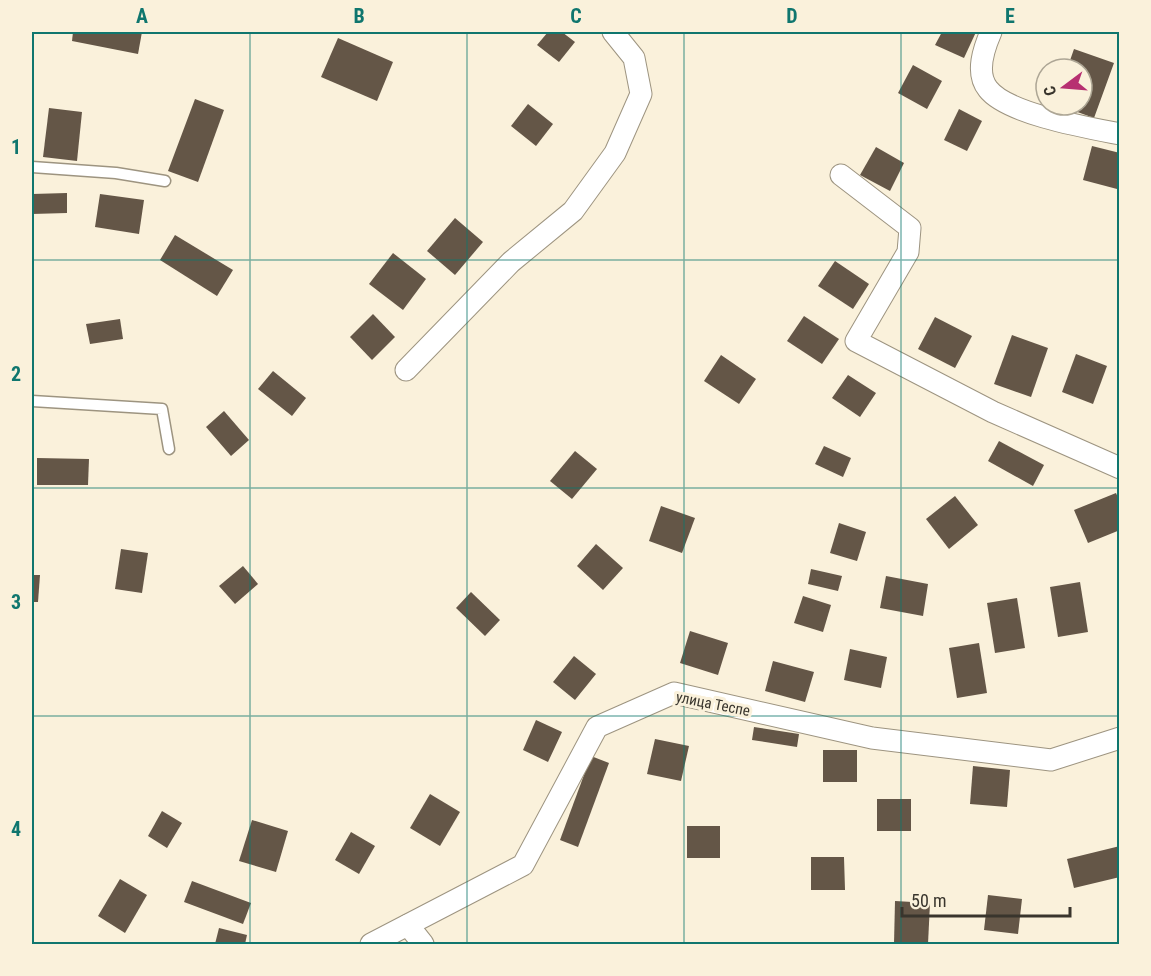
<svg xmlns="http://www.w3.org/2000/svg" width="1151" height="976" viewBox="0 0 1151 976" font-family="'Roboto Condensed',sans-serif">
<rect width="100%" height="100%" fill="#faf1db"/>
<g fill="#645647">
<polygon points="73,32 142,32 138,54 72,41"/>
<polygon points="548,32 562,32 575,42 559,62 537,45"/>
<polygon points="942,32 976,32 964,58 935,45"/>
<polygon points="338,38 393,62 377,101 321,77"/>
<polygon points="1074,49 1114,63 1094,118 1058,105 1082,105 1082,69 1067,69"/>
<polygon points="913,65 942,81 927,109 898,93"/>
<polygon points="195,99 224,110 198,182 168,171"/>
<polygon points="528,104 553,124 536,146 511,126"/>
<polygon points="49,108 82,112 77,161 43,157"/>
<polygon points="959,109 982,121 967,151 944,140"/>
<polygon points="1092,146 1120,153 1117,189 1083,180"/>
<polygon points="876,147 904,163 890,191 860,175"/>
<polygon points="67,193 67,213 32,214 32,194"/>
<polygon points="100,194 144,200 139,234 95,227"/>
<polygon points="455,218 483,242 455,275 427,251"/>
<polygon points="175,235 233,270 217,296 160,260"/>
<polygon points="393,253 426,279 403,310 369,284"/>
<polygon points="835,261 869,284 853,309 818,286"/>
<polygon points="373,314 395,337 372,360 350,337"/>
<polygon points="804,316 839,339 822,364 787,341"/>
<polygon points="935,317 972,336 955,368 918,349"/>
<polygon points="120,319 123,339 90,344 86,324"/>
<polygon points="1012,335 1048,348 1031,397 994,384"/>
<polygon points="1076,354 1107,366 1093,404 1062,392"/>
<polygon points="721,355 756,379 739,404 704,381"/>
<polygon points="273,371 306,398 292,416 258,389"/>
<polygon points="848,375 876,393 860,417 832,398"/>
<polygon points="224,411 249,440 231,456 206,427"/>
<polygon points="999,441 1044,465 1033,486 988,461"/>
<polygon points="824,446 851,458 843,477 815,464"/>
<polygon points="575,451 597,469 572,499 550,481"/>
<polygon points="37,458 89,459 88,485 37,485"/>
<polygon points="1116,493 1120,502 1120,530 1088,543 1074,510"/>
<polygon points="955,496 978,525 949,549 926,519"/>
<polygon points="661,506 695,518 682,553 649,541"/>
<polygon points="839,523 866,532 857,561 830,553"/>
<polygon points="596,544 623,568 603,590 577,566"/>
<polygon points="121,549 148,553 142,593 115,589"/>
<polygon points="243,566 258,584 235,604 219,586"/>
<polygon points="811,569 842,576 838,591 808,584"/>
<polygon points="32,575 40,575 38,602 32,602"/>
<polygon points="886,576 928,584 923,616 880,608"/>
<polygon points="1080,582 1088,632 1058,637 1050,587"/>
<polygon points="471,592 500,620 485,636 456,608"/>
<polygon points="803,596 831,605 823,632 794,623"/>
<polygon points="1017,598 1025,648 995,653 987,603"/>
<polygon points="690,631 728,643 718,675 680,663"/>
<polygon points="979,643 987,693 957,698 949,648"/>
<polygon points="850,649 887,657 881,688 844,680"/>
<polygon points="574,656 596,674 575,700 553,682"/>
<polygon points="773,661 814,672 805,702 765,691"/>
<polygon points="536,720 562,732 548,762 523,750"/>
<polygon points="754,727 799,734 797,747 752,740"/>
<polygon points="655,739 689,746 681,781 647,774"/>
<rect x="823" y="750" width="34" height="32"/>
<polygon points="591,756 609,763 578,847 560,840"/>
<polygon points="973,766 1010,770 1007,807 970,804"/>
<polygon points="430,794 460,812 440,846 410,828"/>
<rect x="877" y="799" width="34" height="32"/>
<polygon points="162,811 182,823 167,848 148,836"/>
<polygon points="252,820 288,831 276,872 239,861"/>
<rect x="687" y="826" width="33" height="32"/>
<polygon points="351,832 375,846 359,874 335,860"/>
<polygon points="1120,846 1120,877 1074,888 1067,859"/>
<polygon points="811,857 844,857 845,890 811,890"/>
<polygon points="120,879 147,895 125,933 98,916"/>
<polygon points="192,881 251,903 243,924 184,902"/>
<polygon points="988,895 1022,899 1018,934 984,930"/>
<polygon points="895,901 930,903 928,944 894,944"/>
<polygon points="219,928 247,935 245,944 215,944"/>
</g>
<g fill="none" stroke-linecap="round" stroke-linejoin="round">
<defs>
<g id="lane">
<polyline points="32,167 116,173 165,181"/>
<polyline points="32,401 162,409 169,449"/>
</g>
<g id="street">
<path d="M991,32c-7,16 -16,41 -3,57 19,25 101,39 132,45"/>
<polyline points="841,175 910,228 908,252 856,341 993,412 1120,468"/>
<polyline points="406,370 511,262 573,211 615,153 641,94 634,58 613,32"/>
<polyline points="408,925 423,944"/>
<polyline points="371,944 523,865 597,727 674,693 872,738 1051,760 1120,738"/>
</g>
</defs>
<use href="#lane" stroke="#9d9480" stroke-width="13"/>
<use href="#street" stroke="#9d9480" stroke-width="23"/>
<use href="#lane" stroke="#fff" stroke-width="10"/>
<use href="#street" stroke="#fff" stroke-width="21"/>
</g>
<path fill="none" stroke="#0f766e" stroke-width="1.5" stroke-opacity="0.55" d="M250,32v912M467,32v912M684,32v912M901,32v912M32,260h1088M32,488h1088M32,716h1088"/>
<g text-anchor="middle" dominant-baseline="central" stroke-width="6" stroke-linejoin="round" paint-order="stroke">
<g font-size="15" fill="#39352d" stroke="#faf1db">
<text transform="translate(713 704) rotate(11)">улица Теспе</text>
</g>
</g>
<rect width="1151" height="976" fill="none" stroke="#faf1db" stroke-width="66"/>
<g transform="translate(1064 87) rotate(254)"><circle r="28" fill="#faf1db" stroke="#ada695" stroke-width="1.5"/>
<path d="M0-4.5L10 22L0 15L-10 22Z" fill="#b73071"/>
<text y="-9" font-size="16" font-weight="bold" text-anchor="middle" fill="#39352d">С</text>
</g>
<path d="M902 907v9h168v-9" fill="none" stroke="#39352d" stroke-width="3"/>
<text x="911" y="907" font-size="18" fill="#39352d" stroke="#faf1db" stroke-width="4.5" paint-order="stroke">50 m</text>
<rect x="33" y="33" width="1085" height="910" fill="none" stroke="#0f766e" stroke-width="2"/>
<g font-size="20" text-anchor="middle" font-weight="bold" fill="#0f766e">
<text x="142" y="23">A</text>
<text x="359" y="23">B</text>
<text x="576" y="23">C</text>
<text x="792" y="23">D</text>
<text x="1010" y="23">E</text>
<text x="16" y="154">1</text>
<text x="16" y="381">2</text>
<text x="16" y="609">3</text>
<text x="16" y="836">4</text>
</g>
</svg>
